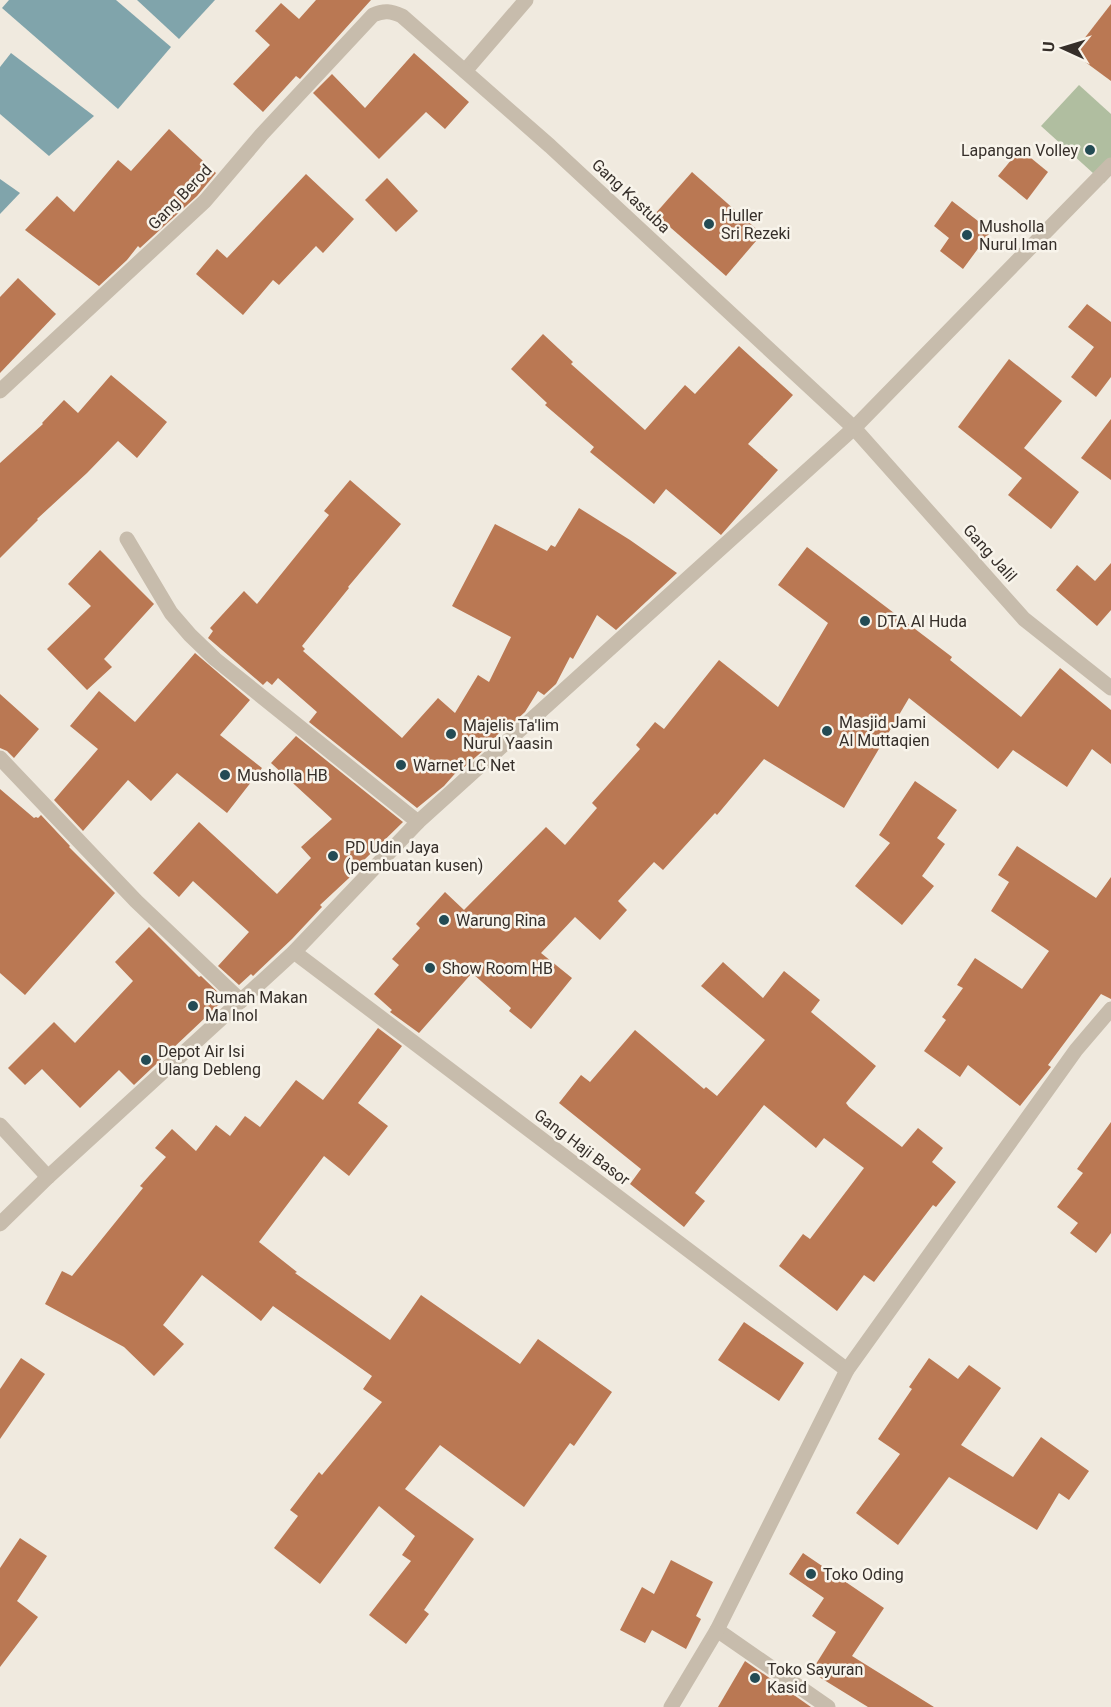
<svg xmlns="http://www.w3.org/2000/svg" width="1111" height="1707" viewBox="0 0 1111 1707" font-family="Roboto,sans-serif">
<rect width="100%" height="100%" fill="#f0eadf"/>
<polygon fill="#b0bea0" points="1079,85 1111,114 1111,175 1104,183 1041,126"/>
<g fill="#80a4ab">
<polygon points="9,0 116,0 171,47 118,109 2,8"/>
<polygon points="137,0 215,0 179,39"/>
<polygon points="11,53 94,116 49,156 0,114 0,67"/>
<polygon points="0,179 20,193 0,214"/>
</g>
<g fill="#ba7853">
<polygon points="316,0 371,0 300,79 296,76 263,112 233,84 270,45 255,31 281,3 299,19"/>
<polygon points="1111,4 1111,81 1073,53"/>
<polygon points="414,53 469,102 445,129 426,112 379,159 313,93 332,74 365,108"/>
<polygon points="169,129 216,173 197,196 140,248 138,246 127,260 99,286 25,230 57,196 74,212 118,160 131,171"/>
<polygon points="1020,149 1048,172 1027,200 998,176"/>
<polygon points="692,172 762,234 726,276 655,214"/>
<polygon points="306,174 354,219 323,253 316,246 279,285 273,280 243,315 196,274 217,249 227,258"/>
<polygon points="387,178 418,211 396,232 365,200"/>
<polygon points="952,201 991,231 963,269 940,251 949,238 934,226"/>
<polygon points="18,278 56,314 0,373 0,297"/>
<polygon points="1087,304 1111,322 1111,377 1096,397 1071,377 1094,347 1068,327"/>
<polygon points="543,334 573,362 571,364 645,430 685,385 695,394 739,346 793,395 748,444 778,470 721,535 666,489 654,504 590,452 594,447 545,405 547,403 511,369"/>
<polygon points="1009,359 1062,401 1024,448 1079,492 1051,529 1008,495 1022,478 958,427"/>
<polygon points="111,375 167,422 137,458 118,441 87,473 37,519 38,520 0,558 0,463 43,424 42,423 64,400 78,413"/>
<polygon points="1111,419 1111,480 1081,458"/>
<polygon points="350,480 401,524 348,587 349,588 302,646 305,649 303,651 402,738 438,698 455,713 478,675 489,682 511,637 452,606 495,524 547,551 551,545 555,547 579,508 630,540 677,573 616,630 597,615 573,659 570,657 556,684 544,695 538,691 525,712 504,731 502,730 485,749 462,769 460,768 444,786 417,808 309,722 317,712 278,678 272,685 267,681 263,685 208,638 213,631 210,628 244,591 257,604 329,515 324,511"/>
<polygon points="807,547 952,657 950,660 1021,717 1060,668 1111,710 1111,764 1092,749 1067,787 1013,750 998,769 909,698 844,808 764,759 717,815 715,813 663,870 654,862 618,901 627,910 600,940 575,917 541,953 572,978 531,1029 509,1011 511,1008 472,973 419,1033 390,1012 392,1010 374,994 399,965 392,959 420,928 416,924 445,892 464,910 546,827 565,845 597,808 592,803 640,749 636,745 655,722 664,729 719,660 778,707 828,623 778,585"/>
<polygon points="100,550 154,604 104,659 112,667 87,690 47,649 91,606 68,584"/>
<polygon points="1111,563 1111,610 1097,626 1056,590 1077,565 1095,581"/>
<polygon points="195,653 250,700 220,735 262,768 227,813 177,773 151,801 128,780 83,831 54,800 98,749 70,726 99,691 135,722"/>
<polygon points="0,694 39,729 14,758 7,751 0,748"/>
<polygon points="296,736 403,822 362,862 363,865 320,905 322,907 292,939 253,976 251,974 239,985 218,966 249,932 193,881 179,897 153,873 199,822 277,894 311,858 301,847 332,819 271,763"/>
<polygon points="915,781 957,810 937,838 945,844 922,876 934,886 902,925 855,886 890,843 879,835"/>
<polygon points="0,789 34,818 36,817 38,818 41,815 70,846 69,847 115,893 25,995 0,973"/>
<polygon points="1017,846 1096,898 1111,877 1111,999 1101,994 1048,1065 1051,1067 1020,1106 968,1065 960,1077 924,1051 946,1020 942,1017 963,988 957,985 975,958 1022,989 1049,951 991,911 1009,882 998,875"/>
<polygon points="149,927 199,977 201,976 225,999 134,1085 119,1070 80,1108 42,1069 25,1085 8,1068 54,1022 75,1043 133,981 115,962"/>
<polygon points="723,962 763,998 784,971 820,1000 811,1012 876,1066 846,1103 849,1107 902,1147 918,1128 943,1148 932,1162 956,1182 936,1207 933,1205 874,1282 864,1275 837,1311 779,1266 803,1234 810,1239 864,1168 824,1138 816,1148 764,1105 695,1193 705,1201 684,1227 630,1184 641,1169 559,1103 581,1075 590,1082 635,1030 704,1089 706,1087 717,1096 765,1040 701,986"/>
<polygon points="378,1028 402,1046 358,1103 388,1126 349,1176 324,1156 259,1242 297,1272 295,1273 390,1340 421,1295 520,1364 538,1339 612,1392 574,1446 570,1443 524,1507 440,1445 405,1489 474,1539 424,1610 429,1614 406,1644 369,1615 411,1561 402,1555 415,1536 379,1506 320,1584 274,1548 298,1516 290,1510 319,1472 322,1475 382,1402 363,1389 372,1376 273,1306 261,1321 202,1275 163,1325 184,1344 154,1376 124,1347 45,1304 62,1271 72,1276 143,1188 140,1186 166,1157 155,1148 172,1129 196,1151 216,1125 230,1136 245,1116 260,1127 296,1080 323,1100"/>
<polygon points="1111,1122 1111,1233 1096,1253 1070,1233 1078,1223 1057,1207 1083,1173 1077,1169"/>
<polygon points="744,1322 804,1363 779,1401 718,1360"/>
<polygon points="21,1358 45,1374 0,1439 0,1389"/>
<polygon points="929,1358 958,1379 969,1365 1001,1388 961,1445 1013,1477 1041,1437 1089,1471 1069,1500 1059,1493 1037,1530 949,1477 898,1545 856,1513 900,1454 878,1439 912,1389 909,1387"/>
<polygon points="20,1538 47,1556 17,1601 38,1617 0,1667 0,1568"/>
<polygon points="803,1553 884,1608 852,1656 934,1707 868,1707 811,1672 836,1632 812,1616 824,1598 789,1574"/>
<polygon points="671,1560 713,1582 696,1616 701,1619 686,1649 652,1630 645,1643 620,1630 642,1587 654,1594"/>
<polygon points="745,1661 811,1707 718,1707"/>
</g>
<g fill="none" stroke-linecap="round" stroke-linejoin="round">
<g stroke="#c7bcac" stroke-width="15">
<polyline points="465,71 526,0"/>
<path d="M0,391l205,-190 57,-67 111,-119c11,-5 18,-4 29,1l148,130 304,282 170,191 87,69"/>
<polyline points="127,539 171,613 190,635 215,659 418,822"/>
<polyline points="0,758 136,901 241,1001"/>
<polyline points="294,952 847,1370"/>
<polyline points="0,1125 48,1177"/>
<polyline points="717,1630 828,1707"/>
<polyline points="671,1707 717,1630 847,1370 1076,1050 1111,1009"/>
</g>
<polyline stroke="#c7bcac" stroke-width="15" points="0,1224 48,1177 294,952 418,822 854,428 1111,165"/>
</g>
<g fill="#234b54" stroke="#f8f4eb" stroke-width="2">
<circle cx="1090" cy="150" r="6"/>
<circle cx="709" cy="224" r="6"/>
<circle cx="967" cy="235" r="6"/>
<circle cx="865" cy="621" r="6"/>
<circle cx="827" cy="731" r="6"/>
<circle cx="451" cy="734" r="6"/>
<circle cx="401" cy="765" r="6"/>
<circle cx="225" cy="775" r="6"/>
<circle cx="333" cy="856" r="6"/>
<circle cx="444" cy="920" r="6"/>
<circle cx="430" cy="968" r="6"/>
<circle cx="193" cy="1006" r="6"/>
<circle cx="146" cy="1060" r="6"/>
<circle cx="811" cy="1574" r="6"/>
<circle cx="755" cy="1678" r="6"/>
</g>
<g text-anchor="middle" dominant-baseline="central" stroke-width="5" stroke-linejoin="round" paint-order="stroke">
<g font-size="16" fill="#362f2a" stroke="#f8f4eb" text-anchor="start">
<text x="1078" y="150" text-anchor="end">Lapangan Volley</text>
<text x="721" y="215">Huller<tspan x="721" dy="18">Sri Rezeki</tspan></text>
<text x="979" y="226">Musholla<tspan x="979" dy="18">Nurul Iman</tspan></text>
<text x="877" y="621">DTA Al Huda</text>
<text x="839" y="722">Masjid Jami<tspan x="839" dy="18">Al Muttaqien</tspan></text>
<text x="463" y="725">Majelis Ta'lim<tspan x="463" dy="18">Nurul Yaasin</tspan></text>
<text x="413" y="765">Warnet LC Net</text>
<text x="237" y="775">Musholla HB</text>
<text x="345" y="847">PD Udin Jaya<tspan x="345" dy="18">(pembuatan kusen)</tspan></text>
<text x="456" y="920">Warung Rina</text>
<text x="442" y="968">Show Room HB</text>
<text x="205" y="997">Rumah Makan<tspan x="205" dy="18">Ma Inol</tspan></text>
<text x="158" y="1051">Depot Air Isi<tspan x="158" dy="18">Ulang Debleng</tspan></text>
<text x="823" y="1574">Toko Oding</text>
<text x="767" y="1669">Toko Sayuran<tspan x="767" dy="18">Kasid</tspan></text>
</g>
<g font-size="16" fill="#362f2a" stroke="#f8f4eb">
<text transform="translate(631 196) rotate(43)">Gang Kastuba</text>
<text transform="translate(180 197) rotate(-46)">Gang Berod</text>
<text transform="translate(990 553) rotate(48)">Gang Jalil</text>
<text transform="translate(582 1147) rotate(37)">Gang Haji Basor</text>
</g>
</g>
<g transform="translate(1063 48) rotate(274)" stroke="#f8f4eb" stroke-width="4.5" paint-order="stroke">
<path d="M0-4.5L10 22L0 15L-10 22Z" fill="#362f2a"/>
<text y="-9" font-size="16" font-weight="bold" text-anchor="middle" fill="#362f2a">U</text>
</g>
</svg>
